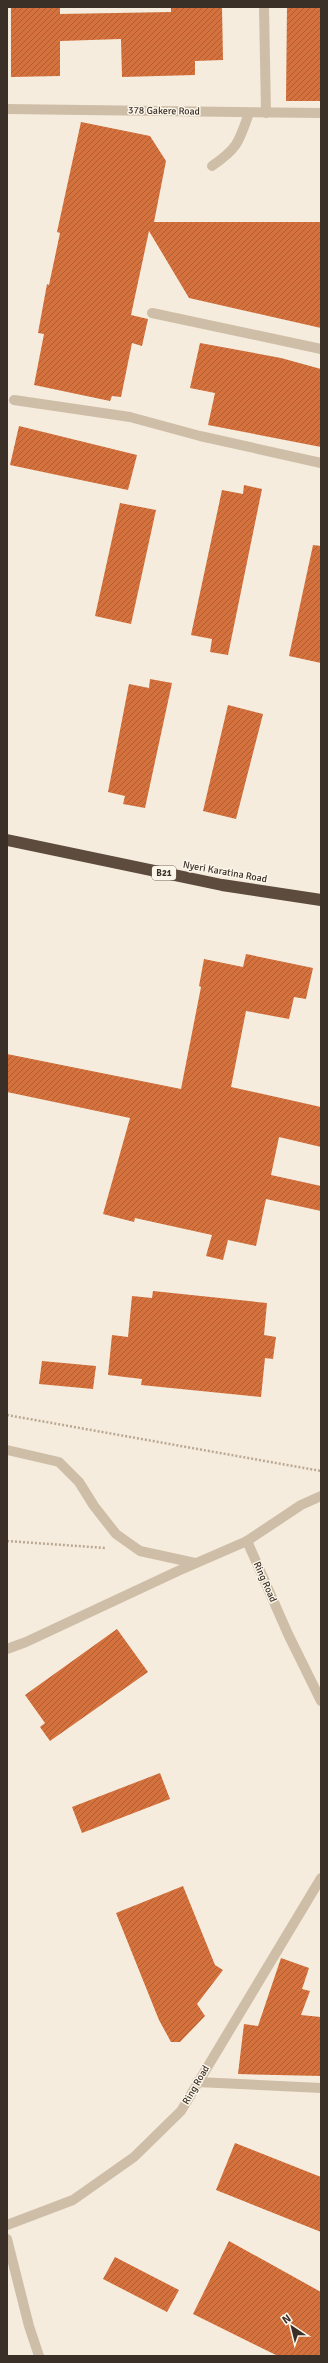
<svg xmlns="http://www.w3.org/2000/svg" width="328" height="2363" viewBox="0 0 328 2363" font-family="Signika,sans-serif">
<defs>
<pattern id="building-hatch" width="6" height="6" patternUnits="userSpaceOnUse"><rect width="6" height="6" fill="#d4713d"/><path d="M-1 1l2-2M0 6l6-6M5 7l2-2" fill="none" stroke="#ad5d33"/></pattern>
</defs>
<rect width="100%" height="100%" fill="#f5ecdd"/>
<g fill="url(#building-hatch)">
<polygon points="11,7 60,7 60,14 171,12 171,7 222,7 223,60 195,61 195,75 122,77 121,39 60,41 60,76 11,77"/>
<polygon points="287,7 321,7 321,101 286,101"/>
<polygon points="81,122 150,136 166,161 154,222 321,222 321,328 189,298 149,231 131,315 148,319 142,346 132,343 121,397 112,396 110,401 34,385 44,334 38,333 47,284 49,285 60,233 57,232"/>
<polygon points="200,343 281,358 321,369 321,447 208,425 215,393 190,388"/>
<polygon points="19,426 137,455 128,490 10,465"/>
<polygon points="244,485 262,489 228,655 210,652 212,639 191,635 222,490 243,494"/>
<polygon points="120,503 156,510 131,624 95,616"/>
<polygon points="313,545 321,546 321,663 289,656"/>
<polygon points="150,679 172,683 145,808 123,804 125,796 108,792 129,684 149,688"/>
<polygon points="228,705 263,714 236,819 203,811"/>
<polygon points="246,954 313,968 306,999 294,997 289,1019 246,1011 231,1087 321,1107 321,1147 279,1137 271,1175 321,1186 321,1211 266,1199 256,1246 228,1240 223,1260 206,1256 212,1235 135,1218 134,1222 103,1214 130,1118 7,1092 7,1054 181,1089 201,987 199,986 204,959 243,967"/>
<polygon points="153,1291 267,1303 264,1335 276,1337 273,1359 265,1358 261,1397 141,1385 142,1379 108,1375 112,1335 128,1337 132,1296 152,1298"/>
<polygon points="42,1361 96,1366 93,1389 39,1384"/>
<polygon points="117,1629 148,1672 50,1741 40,1727 45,1723 25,1695"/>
<polygon points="160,1773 170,1799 82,1833 72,1807"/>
<polygon points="183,1886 215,1965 223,1970 197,2004 205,2016 180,2042 171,2042 159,2020 116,1913"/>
<polygon points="281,1958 309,1968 302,1989 310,1991 301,2015 321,2017 321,2076 238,2074 244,2024 258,2026"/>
<polygon points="235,2143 321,2177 321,2232 216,2190"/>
<polygon points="229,2241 321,2292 321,2356 278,2356 193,2314"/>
<polygon points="115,2257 179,2290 167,2312 103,2279"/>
</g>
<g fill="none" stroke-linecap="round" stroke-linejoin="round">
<g stroke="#bba891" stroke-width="2.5" stroke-dasharray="2 2" stroke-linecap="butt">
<polyline points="7,1415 321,1471"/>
<polyline points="7,1541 106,1548"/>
</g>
<g stroke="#cfbea7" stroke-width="10">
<polyline points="264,7 266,113"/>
<polyline points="7,109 321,113"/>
<path d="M212,166c26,-18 27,-24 37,-53"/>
<polyline points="152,313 321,349"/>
<polyline points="14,400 130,417 200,436 321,463"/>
<polyline points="7,1450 59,1462 79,1482 94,1506 116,1534 140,1551 195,1563"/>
<polyline points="321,1496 301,1505 247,1541 288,1634 321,1701"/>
<polyline points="7,1649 26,1642 178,1571 247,1541"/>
<polyline points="197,2082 321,2088"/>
<polyline points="7,2225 73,2200 134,2157 181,2111 321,1878"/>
<polyline points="7,2239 29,2326 39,2356"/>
</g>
<polyline stroke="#5d4b3e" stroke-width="12" points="7,840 222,885 321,900"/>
</g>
<g text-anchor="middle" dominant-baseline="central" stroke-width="3" stroke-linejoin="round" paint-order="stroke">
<rect fill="#fcf6ea" stroke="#756b62" stroke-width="1" x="152" y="866" width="24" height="14" rx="3"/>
<g font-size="9" font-weight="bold" fill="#3b3028">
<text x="164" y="873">B21</text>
</g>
<g font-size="10" fill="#3b3028" stroke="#fcf6ea">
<text transform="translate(164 111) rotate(1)">378 Gakere Road</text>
<text transform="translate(225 872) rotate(10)">Nyeri Karatina Road</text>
<text transform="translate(265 1582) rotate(66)">Ring Road</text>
<text transform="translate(196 2085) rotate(-60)">Ring Road</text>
</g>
</g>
<rect width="328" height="2363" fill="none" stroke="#3b3028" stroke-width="16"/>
<g transform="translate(292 2327) rotate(325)" stroke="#fcf6ea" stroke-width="3" paint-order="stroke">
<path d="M0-3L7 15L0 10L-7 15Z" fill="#3b3028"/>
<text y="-6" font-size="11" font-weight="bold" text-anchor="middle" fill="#3b3028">N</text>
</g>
</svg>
